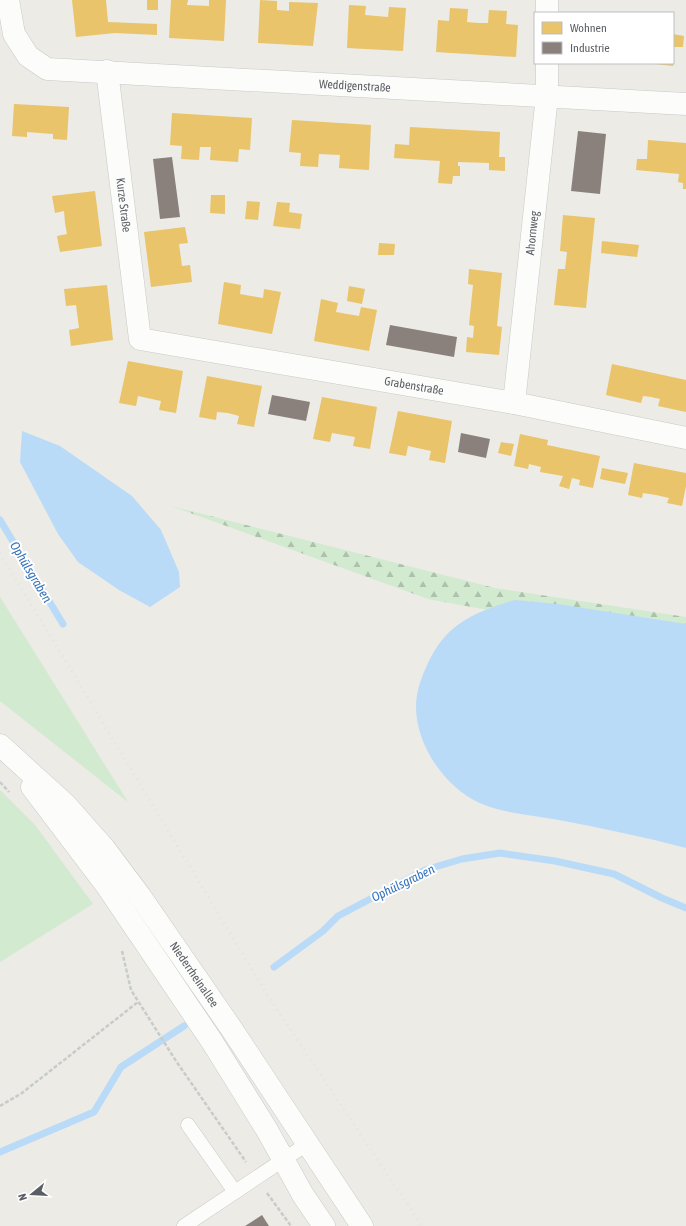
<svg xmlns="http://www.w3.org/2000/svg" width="686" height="1226" viewBox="0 0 686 1226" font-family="'Asap Condensed',sans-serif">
<defs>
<pattern id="forest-firs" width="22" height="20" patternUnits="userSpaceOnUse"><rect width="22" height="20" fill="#d2ead0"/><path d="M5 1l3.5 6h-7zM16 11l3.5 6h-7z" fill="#adc1ac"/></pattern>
</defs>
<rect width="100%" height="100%" fill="#ecebe6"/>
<g fill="#d2ead0">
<polygon points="0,597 128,802 0,701"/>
<polygon points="0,790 35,825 93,904 0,962"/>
</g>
<polygon fill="url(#forest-firs)" points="171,506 495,588 686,617 686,646 428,599"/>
<g fill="#b9dbf8">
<polygon points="22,431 60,446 132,496 161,530 179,572 180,587 150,607 119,590 78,562 58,534 20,462"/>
<path d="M515,600l43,4 128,20v224c-42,-11 -84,-20 -127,-28 -25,-5 -53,-6 -77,-16 -43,-18 -78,-76 -62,-121 19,-54 42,-67 95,-83z"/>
</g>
<g fill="#e9c46a">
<polygon points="72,0 106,0 108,22 157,24 157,35 115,33 76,37"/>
<rect x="147" y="0" width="11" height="10"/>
<polygon points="171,0 188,0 187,5 209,6 209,0 226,0 224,41 169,38"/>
<polygon points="260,0 277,1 277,10 289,11 289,2 318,3 313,46 258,43"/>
<polygon points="349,5 366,6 365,15 388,17 389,7 406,8 403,51 347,48"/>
<polygon points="450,8 468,9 467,22 478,23 488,23 489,10 507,11 506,24 518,25 516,57 436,52 438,20 449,21"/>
<polygon points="673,34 684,36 683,47 673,47"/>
<polygon points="646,63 673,63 673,66"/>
<polygon points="14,104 69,107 67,140 53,139 53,134 27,132 27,137 12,136"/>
<polygon points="172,113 252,118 250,150 239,149 238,162 210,160 211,147 200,147 199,160 181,159 182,146 170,145"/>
<polygon points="292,120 371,125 369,170 339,168 340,155 319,154 318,167 300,166 301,153 289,152"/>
<polygon points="410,127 500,132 499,157 505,157 505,171 489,170 489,163 458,162 458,166 460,166 460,176 453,176 452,184 438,183 440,161 394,158 395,144 409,145"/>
<polygon points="648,140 686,143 686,189 683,189 683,183 678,182 679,174 636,170 637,159 647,159"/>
<polygon points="95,191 102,246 60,252 57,236 67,234 65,223 64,211 55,213 52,196"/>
<polygon points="211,195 225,195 225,214 210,213"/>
<polygon points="247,201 260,202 258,220 245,219"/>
<polygon points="277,202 290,203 289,212 302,214 300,229 273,226"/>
<polygon points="563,215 595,218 586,308 554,305 558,269 565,269 566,261 567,252 560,251"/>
<polygon points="185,227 188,243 179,244 182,266 190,265 192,282 151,287 144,232"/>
<polygon points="602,241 639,245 637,257 601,253"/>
<polygon points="379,243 395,244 394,255 378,255"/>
<polygon points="469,269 502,273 497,326 502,327 499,355 466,352 467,337 473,338 474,326 469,325 473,285 468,284"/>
<polygon points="224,282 241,285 240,294 251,296 263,298 264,289 281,292 272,334 218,324"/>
<polygon points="107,285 113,340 71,346 69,330 79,328 76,305 66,306 64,289"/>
<polygon points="349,286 365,289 362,304 347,301"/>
<polygon points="321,299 338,303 336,312 347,314 359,316 361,307 377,310 369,351 314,341"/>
<polygon points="128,361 183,371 176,413 159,410 161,401 138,396 136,406 119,403"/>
<polygon points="612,364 686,380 686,412 658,406 660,399 651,397 643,396 641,403 606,395"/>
<polygon points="207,376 262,386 254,427 237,424 239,416 228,413 217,412 216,420 199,417"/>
<polygon points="322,397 377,407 370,449 353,446 355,437 332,433 330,442 313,439"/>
<polygon points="398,411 452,421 445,463 429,460 431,451 408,446 406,456 389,453"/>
<polygon points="520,434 548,440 547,445 600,456 593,488 579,485 580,480 572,478 569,489 559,486 563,476 540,472 541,467 529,464 528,469 514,466"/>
<polygon points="501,442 514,444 511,456 498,453"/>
<polygon points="634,463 686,473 686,486 682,506 667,503 669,498 656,495 643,493 642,498 628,495"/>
<polygon points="602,468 628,473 625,484 600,479"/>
</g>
<g fill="#8a817c">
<polygon points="578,131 606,134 600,194 571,191"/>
<polygon points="172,157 180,217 160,219 153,159"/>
<polygon points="390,325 457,337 454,357 386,345"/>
<polygon points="272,395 310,402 306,421 268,414"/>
<polygon points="461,433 490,439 486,458 458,452"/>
<polygon points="262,1215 269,1226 245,1226"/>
</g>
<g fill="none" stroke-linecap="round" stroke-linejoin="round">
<g stroke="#b9dbf8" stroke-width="7">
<polyline points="0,520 63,624"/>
<polyline points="274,967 323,931 338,916 425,870 462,859 500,853 555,861 614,874 662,898 686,908"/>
<polyline points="0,1152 94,1112 121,1067 184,1026"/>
</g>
<defs>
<g id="lane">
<polyline points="188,1125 235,1192"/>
<polyline points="184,1226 307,1144"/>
</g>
<g id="street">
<path id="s1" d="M8,0l6,34 14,22 19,13 639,35"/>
<polyline points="547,0 547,13"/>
<path id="s2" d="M107,71l33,268 374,64 172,35"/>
<path id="s3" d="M514,403l33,-307v-33"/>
</g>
<g id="secondary">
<path id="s4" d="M0,745l66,60 38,43 36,48 91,132 131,198"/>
<polyline points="32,787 107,886 211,1040 267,1130 303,1195 324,1226"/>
</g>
</defs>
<use href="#lane" stroke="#c8c8c7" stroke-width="15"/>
<use href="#street" stroke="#c8c8c7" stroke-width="23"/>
<use href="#secondary" stroke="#c8c9c8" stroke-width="23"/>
<g stroke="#c8ccc9" stroke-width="2.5" stroke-dasharray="4 2" stroke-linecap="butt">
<polyline points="0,782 9,792"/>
<polyline points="122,951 131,990 176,1061 246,1162"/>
<polyline points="0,1106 22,1093 138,1002"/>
<polyline points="267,1193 291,1226"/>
</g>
<use href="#lane" stroke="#fcfcfb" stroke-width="14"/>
<use href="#street" stroke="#fcfcfb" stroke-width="22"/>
<use href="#secondary" stroke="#fcfcfb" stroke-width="22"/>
<polyline stroke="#e4e3e3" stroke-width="3" stroke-dasharray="1 5" stroke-linecap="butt" points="0,553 270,999 422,1226"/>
</g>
<g text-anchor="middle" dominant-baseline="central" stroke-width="4" stroke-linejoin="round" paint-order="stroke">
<g font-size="12" fill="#5b5f65" stroke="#fff">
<text stroke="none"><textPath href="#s1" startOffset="392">Weddigenstraße</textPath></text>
<text stroke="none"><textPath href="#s2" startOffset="135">Kurze Straße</textPath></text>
<text stroke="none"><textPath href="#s3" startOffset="171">Ahornweg</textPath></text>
<text stroke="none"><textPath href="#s2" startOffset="548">Grabenstraße</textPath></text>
<text stroke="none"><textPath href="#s4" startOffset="302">Niederrheinallee</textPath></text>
</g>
<g font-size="13" font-style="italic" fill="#3573bb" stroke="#fff">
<text transform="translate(31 572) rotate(59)">Ophülsgraben</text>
<text transform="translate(403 883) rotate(-26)">Ophülsgraben</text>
</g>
</g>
<rect x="534" y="12" width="140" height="52" fill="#ffffff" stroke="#bdbfc1"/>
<rect x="542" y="22" width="20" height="12" fill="#e9c46a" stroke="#bdbfc1"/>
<text x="570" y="32" font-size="12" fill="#5b5f65">Wohnen</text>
<rect x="542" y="42" width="20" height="12" fill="#8a817c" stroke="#bdbfc1"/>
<text x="570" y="52" font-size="12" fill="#5b5f65">Industrie</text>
<g transform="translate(32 1194) rotate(252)" stroke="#ffffff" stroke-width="3" paint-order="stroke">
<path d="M0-3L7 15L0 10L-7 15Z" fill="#5b5f65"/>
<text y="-6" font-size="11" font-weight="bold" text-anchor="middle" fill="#5b5f65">N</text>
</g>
</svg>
